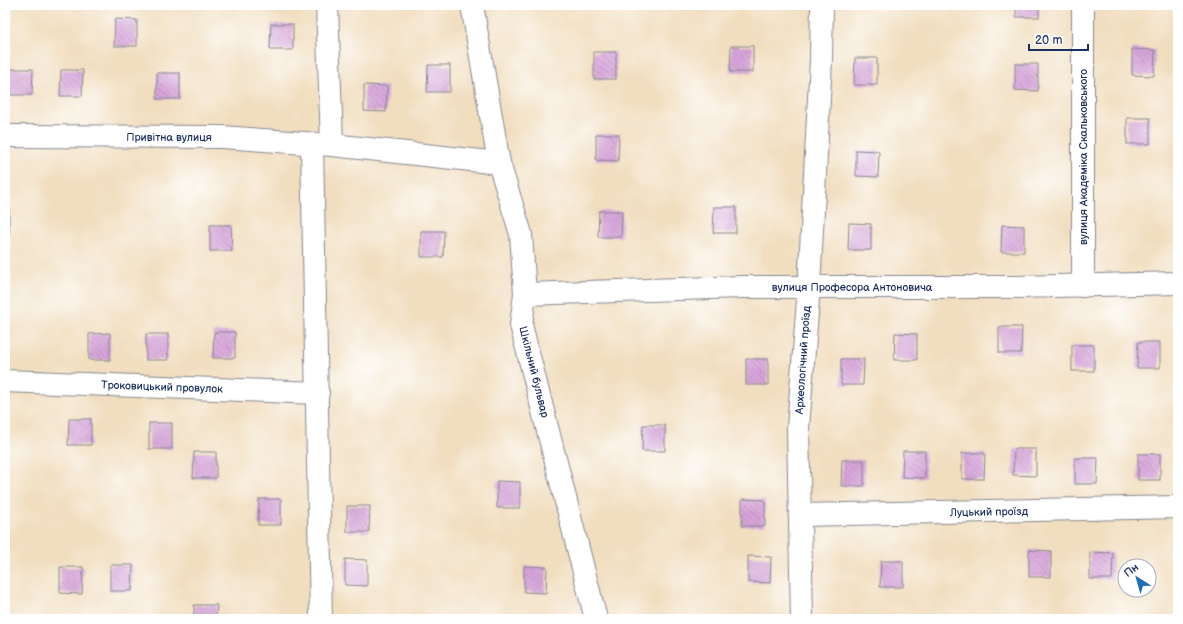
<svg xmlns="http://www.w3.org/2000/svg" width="1183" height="624" viewBox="0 0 1183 624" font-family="'Balsamiq Sans',sans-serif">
<defs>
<pattern id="building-back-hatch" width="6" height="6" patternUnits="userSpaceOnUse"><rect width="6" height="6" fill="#d8a5da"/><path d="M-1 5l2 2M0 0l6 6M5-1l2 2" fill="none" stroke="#ae87b4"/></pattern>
</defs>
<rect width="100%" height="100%" fill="#fff"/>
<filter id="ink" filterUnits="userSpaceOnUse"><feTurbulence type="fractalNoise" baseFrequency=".025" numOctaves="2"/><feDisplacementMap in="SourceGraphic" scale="8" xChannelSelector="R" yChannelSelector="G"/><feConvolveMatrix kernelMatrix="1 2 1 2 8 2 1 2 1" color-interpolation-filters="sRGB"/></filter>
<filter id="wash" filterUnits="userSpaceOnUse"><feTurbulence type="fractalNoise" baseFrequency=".012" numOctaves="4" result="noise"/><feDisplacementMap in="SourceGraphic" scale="16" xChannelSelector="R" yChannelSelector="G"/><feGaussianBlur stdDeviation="0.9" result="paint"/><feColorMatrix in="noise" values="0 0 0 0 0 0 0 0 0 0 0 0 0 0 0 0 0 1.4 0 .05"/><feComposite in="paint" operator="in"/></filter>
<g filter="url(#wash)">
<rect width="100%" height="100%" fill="#f1debf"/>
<g id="blocks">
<g fill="url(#building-back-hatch)">
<rect x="1016" y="5" width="23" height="12"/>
<polygon points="115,19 137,20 137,46 114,46"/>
<polygon points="271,24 293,24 293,50 270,50"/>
<polygon points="731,46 753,46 753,72 730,72"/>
<polygon points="1132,49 1155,50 1154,76 1132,75"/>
<rect x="594" y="52" width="22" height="27"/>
<polygon points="855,58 877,58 877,85 854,85"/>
<polygon points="1015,64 1038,64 1038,91 1015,90"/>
<polygon points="428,65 450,65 450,92 427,92"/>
<polygon points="10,69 33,69 32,95 10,95"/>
<polygon points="61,70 83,70 82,96 60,96"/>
<rect x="157" y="73" width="23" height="26"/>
<polygon points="364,85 387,86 386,112 364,111"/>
<rect x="1127" y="118" width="23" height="26"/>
<polygon points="596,134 619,134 618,161 596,160"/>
<polygon points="856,150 879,151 878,177 856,176"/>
<rect x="5" y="207" width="4" height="26"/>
<polygon points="714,207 736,207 736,233 713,233"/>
<polygon points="599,211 622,211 621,237 598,237"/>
<polygon points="849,223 871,224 871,250 848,250"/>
<polygon points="210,225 231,225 232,251 210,251"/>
<polygon points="1002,225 1024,226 1024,252 1001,252"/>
<polygon points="421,231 444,231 443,257 421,257"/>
<polygon points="999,327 1022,327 1021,353 999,353"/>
<polygon points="214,332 235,332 235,358 213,358"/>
<polygon points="110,333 110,360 89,360 89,334"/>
<polygon points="895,333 917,334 917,360 894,360"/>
<rect x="146" y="334" width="22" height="26"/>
<polygon points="1138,342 1160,342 1160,368 1137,368"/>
<rect x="1072" y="345" width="22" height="26"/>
<rect x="746" y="359" width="22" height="26"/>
<polygon points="841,359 864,359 863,385 841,385"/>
<polygon points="69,419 91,419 91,445 68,445"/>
<rect x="149" y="423" width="23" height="26"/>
<polygon points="643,425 665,425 665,451 642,451"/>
<polygon points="1014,449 1036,449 1036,476 1013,475"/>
<polygon points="903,451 925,451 925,478 902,477"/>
<polygon points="194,452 216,452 216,478 193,478"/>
<polygon points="962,453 985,453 984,479 962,479"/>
<rect x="1138" y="454" width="22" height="26"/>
<polygon points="1075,458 1098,458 1097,484 1075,484"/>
<polygon points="842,460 864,460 864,486 841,486"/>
<polygon points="497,481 520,482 520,508 497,508"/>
<polygon points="259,499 281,499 281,525 258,525"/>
<polygon points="742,499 765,500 765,526 742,526"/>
<polygon points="347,506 370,506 369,532 347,532"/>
<polygon points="1029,550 1051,551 1051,577 1029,577"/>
<polygon points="1090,552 1113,553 1112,579 1090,579"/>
<polygon points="748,556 771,557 770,583 748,582"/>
<polygon points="345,559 367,560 367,586 345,585"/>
<polygon points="881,561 903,561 903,587 880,587"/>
<polygon points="110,565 133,565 132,591 110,591"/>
<polygon points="524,566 547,567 546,593 524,592"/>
<polygon points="60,567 83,567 82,594 60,593"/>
<polygon points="194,605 217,605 216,619 194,619"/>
<polygon points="422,617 436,618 436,619 422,619"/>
</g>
</g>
</g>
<g filter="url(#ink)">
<use href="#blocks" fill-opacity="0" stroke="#86868e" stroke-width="1"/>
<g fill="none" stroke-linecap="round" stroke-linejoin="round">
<defs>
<g id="minor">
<polyline points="327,5 332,145"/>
<polyline points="472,5 499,163 521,234 525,294 521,325 596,619"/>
<polyline points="5,136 222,137 332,145 499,163"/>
<polyline points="312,144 321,619"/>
<polyline points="1083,286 1083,5"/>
<polyline points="525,294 742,287 1017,287 1178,283"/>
<polyline points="5,381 318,393"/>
<polyline points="800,515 1178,507"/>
<polyline points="802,619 798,428 809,287 821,60 822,5"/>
</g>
</defs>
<use href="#minor" stroke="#86868e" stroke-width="24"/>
<use href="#minor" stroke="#fff" stroke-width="22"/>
</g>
</g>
<g text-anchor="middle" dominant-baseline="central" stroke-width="3" stroke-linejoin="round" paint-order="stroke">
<g font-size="11" fill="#1b2f5e" stroke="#fff">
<text x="169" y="137">Привітна вулиця</text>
<text transform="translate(1083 157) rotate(-90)">вулиця Академіка Скальковського</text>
<text x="852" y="287">вулиця Професора Антоновича</text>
<text transform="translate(803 360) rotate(-86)">Археологічний проїзд</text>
<text transform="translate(534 372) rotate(76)">Шкільний бульвар</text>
<text transform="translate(162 387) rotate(2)">Троковицький провулок</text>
<text transform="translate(989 512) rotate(-1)">Луцький проїзд</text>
</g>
</g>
<rect width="1183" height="624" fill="none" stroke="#fff" stroke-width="20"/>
<g transform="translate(1137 578) rotate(323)"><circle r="19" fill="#ffffff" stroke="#a4acbf"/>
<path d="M0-3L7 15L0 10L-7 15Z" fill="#1f6fb2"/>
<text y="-6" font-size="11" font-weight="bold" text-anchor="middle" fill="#1b2f5e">Пн</text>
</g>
<path d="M1029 44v6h59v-6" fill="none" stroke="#1b2f5e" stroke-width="2"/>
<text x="1035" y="44" font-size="12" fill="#1b2f5e" stroke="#ffffff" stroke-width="3" paint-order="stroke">20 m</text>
</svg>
